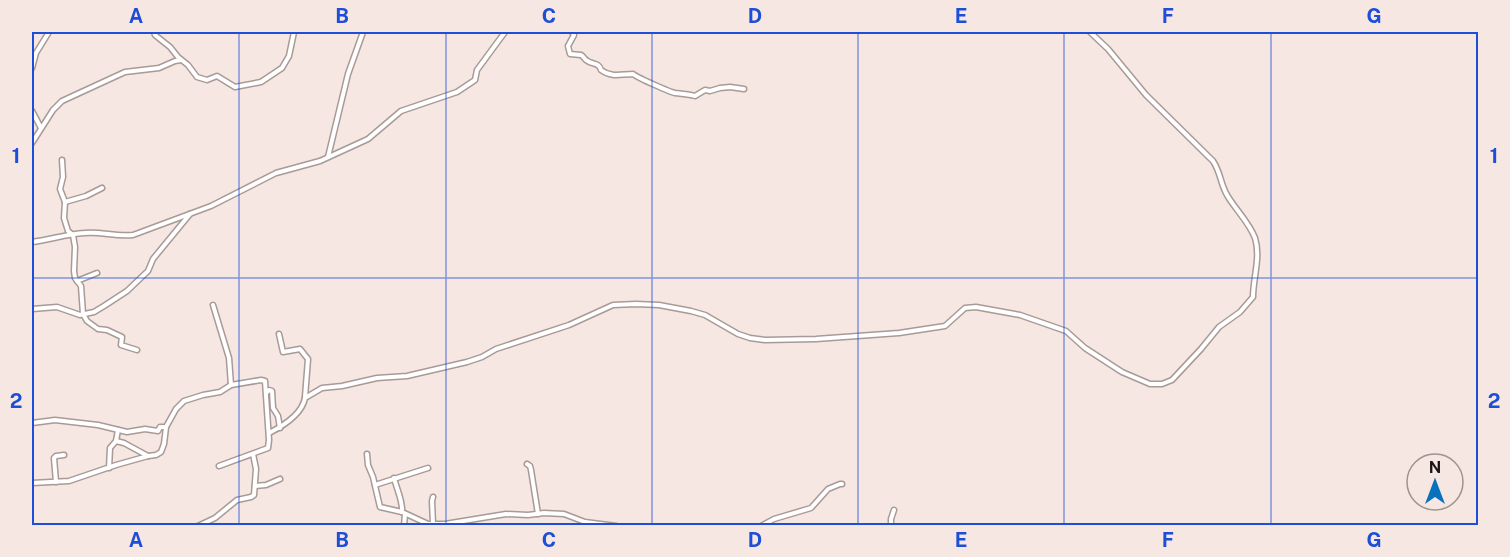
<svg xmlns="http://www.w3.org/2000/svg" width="1510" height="557" viewBox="0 0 1510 557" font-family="'Public Sans',sans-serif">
<rect width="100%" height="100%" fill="#f6e7e2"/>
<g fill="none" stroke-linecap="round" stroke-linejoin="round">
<defs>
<g id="minor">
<polyline points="154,32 155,35 170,47 178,57 188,65 197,77 207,80 217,76 235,87 261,82 282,68 289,56 294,32"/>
<path d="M572,32l2,3 -6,11 2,8 11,1c2,1 3,3 5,5 6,5 13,2 15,10 11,8 20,4 32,4 5,4 37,18 42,19 7,1 13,1 20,3l10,-6 5,1 10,-3 10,-1 14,2"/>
<polyline points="32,68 36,53 49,32"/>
<polyline points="32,111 41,128"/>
<polyline points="32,143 53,110 62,101 125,72 159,68 175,61 181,60"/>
<polyline points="328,157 348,74 363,32"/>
<polyline points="62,160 63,177 60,189 65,202 64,218 68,231 73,235 75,247 74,271 75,278 81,286 83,314 87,321 98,329 107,330 122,337 121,345 137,350"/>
<polyline points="65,202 86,196 102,188"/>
<path d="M32,242c17,-2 35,-8 52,-9 17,-2 31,4 49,2l78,-29 65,-33 44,-12 48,-22 33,-28 56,-19 18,-12 2,-10 28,-38"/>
<polyline points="77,281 97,273"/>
<polyline points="213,305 229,358 231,385"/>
<polyline points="32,309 57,307 80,315 94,312 104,306 127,291 148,271 153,259 190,214"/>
<polyline points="279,334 283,352 300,349 308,359 305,397"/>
<polyline points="267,392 269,390 272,391 273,408 278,416 280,428"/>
<polyline points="32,423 55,420 98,425 127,432 145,429 158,431 160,427 166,427 176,409 184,401 203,395 220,392 231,385 261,380 265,381 269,440 268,448 219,466"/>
<path d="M269,433c14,-7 33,-19 36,-35l17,-10 20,-2 35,-8 30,-2 60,-14 15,-5 14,-8 73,-24 44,-20 23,-1 23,1 32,6 14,4 33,19 12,4 15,2 51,-1 83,-6 46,-7 20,-18 11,-1 44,8 46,16 19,17 37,24 28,12h12l10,-4 29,-31 18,-22 21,-15 13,-15c0,-19 8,-40 2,-59 -6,-16 -20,-29 -28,-43 -7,-12 -6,-22 -14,-34l-67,-66 -38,-46 -18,-17"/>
<polyline points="116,441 124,443 148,456"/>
<polyline points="367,454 368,465 373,477 380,507 402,512 428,524 445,524 506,514 528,515 544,513 564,514 585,522 616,526"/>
<polyline points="527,464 530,466 531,470 538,514"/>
<polyline points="109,468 110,448 116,441 118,430"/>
<path d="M394,478c3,12 9,23 8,34"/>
<polyline points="56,482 54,458 56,456 64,455"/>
<polyline points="32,483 69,481 116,465 148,456 156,455 161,452 164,444 166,427"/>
<polyline points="375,485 428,468"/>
<polyline points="255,486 266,485 280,479"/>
<polyline points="433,524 432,501 433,497"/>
<polyline points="198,526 215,518 237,500 251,497 254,495 256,469 253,454"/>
<polyline points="404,526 405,514"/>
<polyline points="761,526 774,519 811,508 828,489 840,484 842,484"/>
<polyline points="891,526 891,519 894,510"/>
</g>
</defs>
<use href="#minor" stroke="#a89a96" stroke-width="7"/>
<use href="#minor" stroke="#fff" stroke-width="4"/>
</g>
<path fill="none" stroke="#1d4ed8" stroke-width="1.5" stroke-opacity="0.55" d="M239,32v494M446,32v494M652,32v494M858,32v494M1064,32v494M1271,32v494M32,278h1446"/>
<rect width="1510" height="557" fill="none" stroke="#f6e7e2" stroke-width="66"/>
<g transform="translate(1435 482)"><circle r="28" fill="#f6e7e2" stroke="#9e938f" stroke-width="1.5"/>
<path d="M0-4.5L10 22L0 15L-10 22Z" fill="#0871bc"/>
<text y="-9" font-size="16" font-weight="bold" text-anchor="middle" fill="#1a1413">N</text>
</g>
<rect x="33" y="33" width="1444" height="491" fill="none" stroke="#1d4ed8" stroke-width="2"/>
<g font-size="20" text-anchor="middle" font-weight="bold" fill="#1d4ed8">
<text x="136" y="23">A</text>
<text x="342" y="23">B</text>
<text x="549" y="23">C</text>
<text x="755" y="23">D</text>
<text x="961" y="23">E</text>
<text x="1168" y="23">F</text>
<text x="1374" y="23">G</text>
<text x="16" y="163">1</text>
<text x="1494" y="163">1</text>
<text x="16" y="408">2</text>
<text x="1494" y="408">2</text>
<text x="136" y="547">A</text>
<text x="342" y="547">B</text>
<text x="549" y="547">C</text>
<text x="755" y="547">D</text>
<text x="961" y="547">E</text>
<text x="1168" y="547">F</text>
<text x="1374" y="547">G</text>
</g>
</svg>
